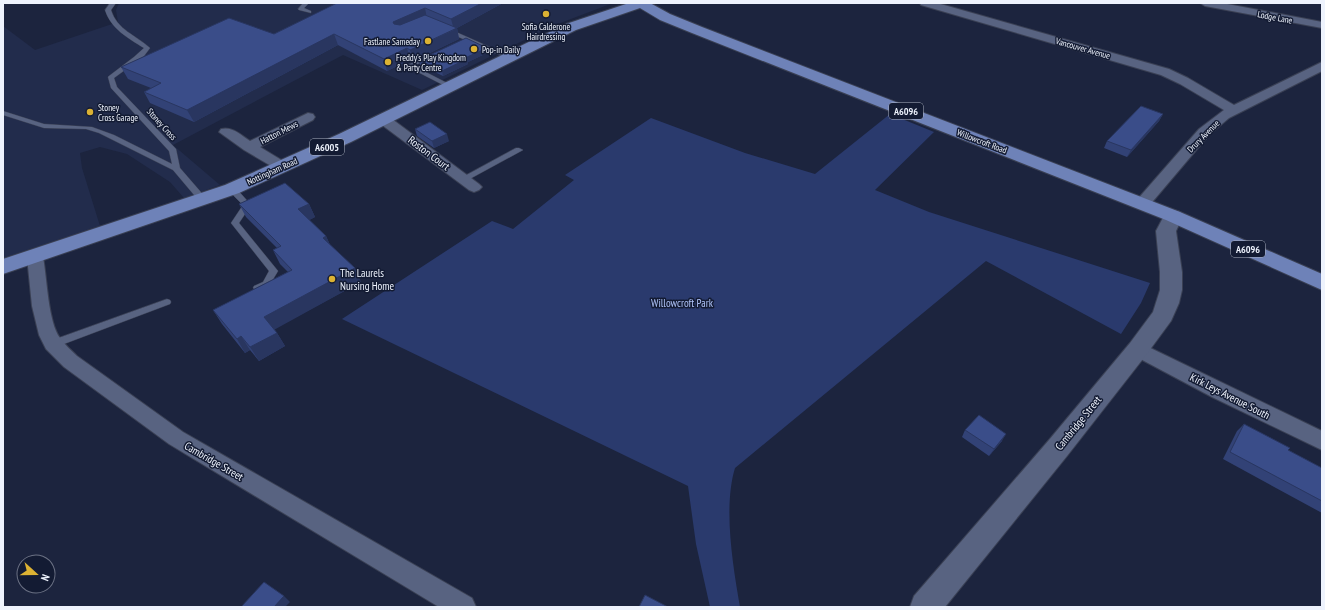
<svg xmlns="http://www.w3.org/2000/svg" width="1325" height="610" viewBox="0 0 1325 610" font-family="'PT Sans Narrow',sans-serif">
<rect width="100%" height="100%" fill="#1c243e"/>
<polygon fill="#222c4c" points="119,3 613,3 555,25 422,90 343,55 173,145 220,185 184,198 170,182 127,154 100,147 80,153 82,168 100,226 3,258 3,26 35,50 118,22 116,10"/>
<path fill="#2a3a6d" d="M890,114l44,18 -59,58 54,22 221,71 -9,20 -20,31 -135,-73 -251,207c-12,39 -2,99 5,139h-30l-14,-63 -8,-58 -346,-167 150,-98 21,8 61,-49 -9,-5 86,-57 94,35 70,21z"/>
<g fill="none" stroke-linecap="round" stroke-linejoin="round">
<defs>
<g id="lane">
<path d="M110,3h6l-5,7c6,20 25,25 39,38l-6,8 -30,22 3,9 59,62 4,19 26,30 1,2 -1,2h-6l-27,-32 -74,-37 -13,-4 -42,-1 -41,-13v-4l41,13 48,3 22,8 58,29 -3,-13 -58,-63 -3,-11 1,-1 25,-19 10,-9c-16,-10 -33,-19 -39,-38z"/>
<polygon points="303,3 309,3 304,8 311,11 311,13 299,10 298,9"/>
<polygon points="447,28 510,56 511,57 506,58 445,31 444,30"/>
<polygon points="428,55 433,56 414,66 451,85 451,87 447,87 406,66"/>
<polygon points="516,148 519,148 523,150 466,181 463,181 459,179"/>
<polygon points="229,187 235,187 251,205 239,223 278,271 269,286 257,291 253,288 254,286 263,282 269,271 231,223 243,205 229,191"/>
<polygon points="167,299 170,300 171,302 170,304 56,347 50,347 48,344 50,341"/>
</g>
<g id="street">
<polygon points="920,3 937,3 1169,69 1188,78 1234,105 1322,62 1322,71 1229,118 1209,135 1148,207 1142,209 1136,207 1134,204 1136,201 1199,129 1224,110 1180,84 1161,75 921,5"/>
<polygon points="1200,3 1222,3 1322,22 1322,28 1205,6"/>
<path d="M308,113l5,1 2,3 -2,3 -53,27 28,17 2,3 -2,3 -5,1 -5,-1 -34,-20 -25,-18 2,-3c11,-3 20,6 29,12z"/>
<polygon points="383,115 388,116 479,184 482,187 479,190 474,192 469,190 378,122 376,119 378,116"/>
<path d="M35,251l6,2 2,4c4,21 5,65 17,81 5,7 11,12 17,18l106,76 289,166 4,9h-37l-270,-163 -105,-77 -18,-18 -7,-14 -7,-29 -5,-49 2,-4z"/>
<polygon points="1138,342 1322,431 1322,450 1212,397 1131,354 1128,349 1131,344"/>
</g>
<polygon id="secondary" points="1173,210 1180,212 1183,216 1176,231 1182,272 1182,290 1179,303 1171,321 1146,355 1067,456 945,607 910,607 914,596 1049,440 1130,343 1153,312 1160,290 1160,272 1156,231 1166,212"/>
<polygon id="primary" points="629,3 650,3 670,14 702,27 1180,212 1322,274 1322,290 1166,220 692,33 660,20 640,8 576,30 351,142 239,193 3,274 3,259 225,185 339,134 566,24"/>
</defs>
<use href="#lane" stroke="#3a4054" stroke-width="1"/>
<use href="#street" stroke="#3a4054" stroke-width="2"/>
<use href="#secondary" stroke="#3a4054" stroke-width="2"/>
<use href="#primary" stroke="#3a4054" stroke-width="2"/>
<use href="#lane" fill="#586381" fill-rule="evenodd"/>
<use href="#street" fill="#586381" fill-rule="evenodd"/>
<use href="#secondary" fill="#586381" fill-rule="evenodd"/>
<use href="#primary" fill="#6e82b8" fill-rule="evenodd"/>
</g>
<g fill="#324276">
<polygon points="337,3 503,3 457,28 459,39 413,61 410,60 387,71 338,45 194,122 150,103 144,92 151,88 128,79 121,67 274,34"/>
<polygon points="487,53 468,62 468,64 443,76 420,65 419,60"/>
<polygon points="1163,114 1159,121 1127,157 1104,148 1107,141"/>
<polygon points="415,129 449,141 434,148 417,136"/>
<polygon points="239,204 309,204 315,217 309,220 326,236 330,245 361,282 274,329 277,333 285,346 259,361 250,350 245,353 222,324 213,310 288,272 280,264 273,250 277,248 246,217"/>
<polygon points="1244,424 1288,450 1322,468 1322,513 1223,459 1237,431"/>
<polygon points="965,430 1002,441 989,456 962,437"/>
</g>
<g fill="#293660">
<polygon points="482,3 503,3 457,28 459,39 413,61 410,50 454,30 451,19"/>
<polygon points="425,8 427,19 396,33 393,22"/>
<polygon points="334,34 338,45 194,122 187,110"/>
<polygon points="407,48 410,60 387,71 384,59"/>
<polygon points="487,48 487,53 468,62 468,64 443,76 442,71 465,58"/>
<polygon points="1163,114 1159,121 1127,157 1131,150"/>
<polygon points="447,134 449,141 434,148 432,141"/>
<polygon points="309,204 315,217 304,223 298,209"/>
<polygon points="326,236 332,249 323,238"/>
<polygon points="355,268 361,282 272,331 264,317"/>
<polygon points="277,333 285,346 259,361 250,347"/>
<polygon points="241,336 250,350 245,353 237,339"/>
<polygon points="1006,434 1002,441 989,456 994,449"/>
<polygon points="284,596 290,602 285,607 274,607"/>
</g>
<g fill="#3a4d89" stroke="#293660">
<polygon points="337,3 482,3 451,19 425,8 393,22 394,24 400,25 425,15 457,28 410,50 407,48 384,59 334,34 187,110 144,92 161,83 121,67 229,18 274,34"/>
<polygon points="466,38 487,48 465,58 467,59 442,71 419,60"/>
<polygon points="1141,106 1163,114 1131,150 1107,141"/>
<polygon points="430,122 447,134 432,141 415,129"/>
<polygon points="285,183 309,204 298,209 326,236 323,238 355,268 264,317 277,333 250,347 241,336 237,339 213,310 292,270 273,250 281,246 239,204"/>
<polygon points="979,415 1006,434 994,449 965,430"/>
<polygon points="1244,424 1290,448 1288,450 1322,468 1322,501 1230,452"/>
<polygon points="264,582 284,596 274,607 241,607"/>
<polygon points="645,595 668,607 639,607"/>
</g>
<g fill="#dcb233" stroke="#131b33" stroke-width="1.5">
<circle cx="546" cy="14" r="4"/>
<circle cx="428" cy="41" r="4"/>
<circle cx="474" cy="49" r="4"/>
<circle cx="388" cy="62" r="4"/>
<circle cx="90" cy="112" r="4"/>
<circle cx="332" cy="279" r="4"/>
</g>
<g text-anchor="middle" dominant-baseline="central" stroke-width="3" stroke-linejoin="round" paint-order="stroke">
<g font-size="9" fill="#eef3fd" stroke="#131b33">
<text transform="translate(1275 17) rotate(11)">Lodge Lane</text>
<text transform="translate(1083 48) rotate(16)">Vancouver Avenue</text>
<text transform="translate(162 124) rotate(48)">Stoney Cross</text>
<text transform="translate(279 132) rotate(-27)">Hatton Mews</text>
<text transform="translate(1203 136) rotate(-45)">Drury Avenue</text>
<text transform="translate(982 141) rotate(21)">Willowcroft Road</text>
<text transform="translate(272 171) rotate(-24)">Nottingham Road</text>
</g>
<g font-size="9" fill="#eef3fd" stroke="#131b33" text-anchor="start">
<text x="546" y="26" text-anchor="middle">Sofia Calderone<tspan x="546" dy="10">Hairdressing</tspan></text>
<text x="420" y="41" text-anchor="end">Fastlane Sameday</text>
<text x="482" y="49">Pop-in Daily</text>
<text x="396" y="57">Freddy's Play Kingdom<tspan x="396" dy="10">&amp; Party Centre</tspan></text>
<text x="98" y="107">Stoney<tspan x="98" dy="10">Cross Garage</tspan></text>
</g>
<g fill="#131b33" stroke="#acb2c0" stroke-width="1">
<rect x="889" y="103" width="34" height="16" rx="3"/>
<rect x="310" y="139" width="34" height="16" rx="3"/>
<rect x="1231" y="241" width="34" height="16" rx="3"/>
</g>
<g font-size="10" font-weight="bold" fill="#eef3fd">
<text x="906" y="111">A6096</text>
<text x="327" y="147">A6005</text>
<text x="1248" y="249">A6096</text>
</g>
<g font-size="11" fill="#eef3fd" stroke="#131b33">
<text transform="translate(429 153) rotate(37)">Roston Court</text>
<text transform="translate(1230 396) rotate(27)">Kirk Leys Avenue South</text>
<text transform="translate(1078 423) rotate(-51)">Cambridge Street</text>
<text transform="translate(214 461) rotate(30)">Cambridge Street</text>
</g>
<g font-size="11" fill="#eef3fd" stroke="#131b33" text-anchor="start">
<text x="340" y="273">The Laurels<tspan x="340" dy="13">Nursing Home</tspan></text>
</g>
<g font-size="11" fill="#afc3f9" stroke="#131b33">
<text x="682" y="303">Willowcroft Park</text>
</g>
</g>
<rect width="1325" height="610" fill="none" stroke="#eef3fd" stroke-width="8"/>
<g transform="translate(36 574) rotate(111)"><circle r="19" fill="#131b33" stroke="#6b7184"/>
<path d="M0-3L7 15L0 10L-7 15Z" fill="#dcb233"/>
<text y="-6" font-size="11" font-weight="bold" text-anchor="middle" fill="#eef3fd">N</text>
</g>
</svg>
